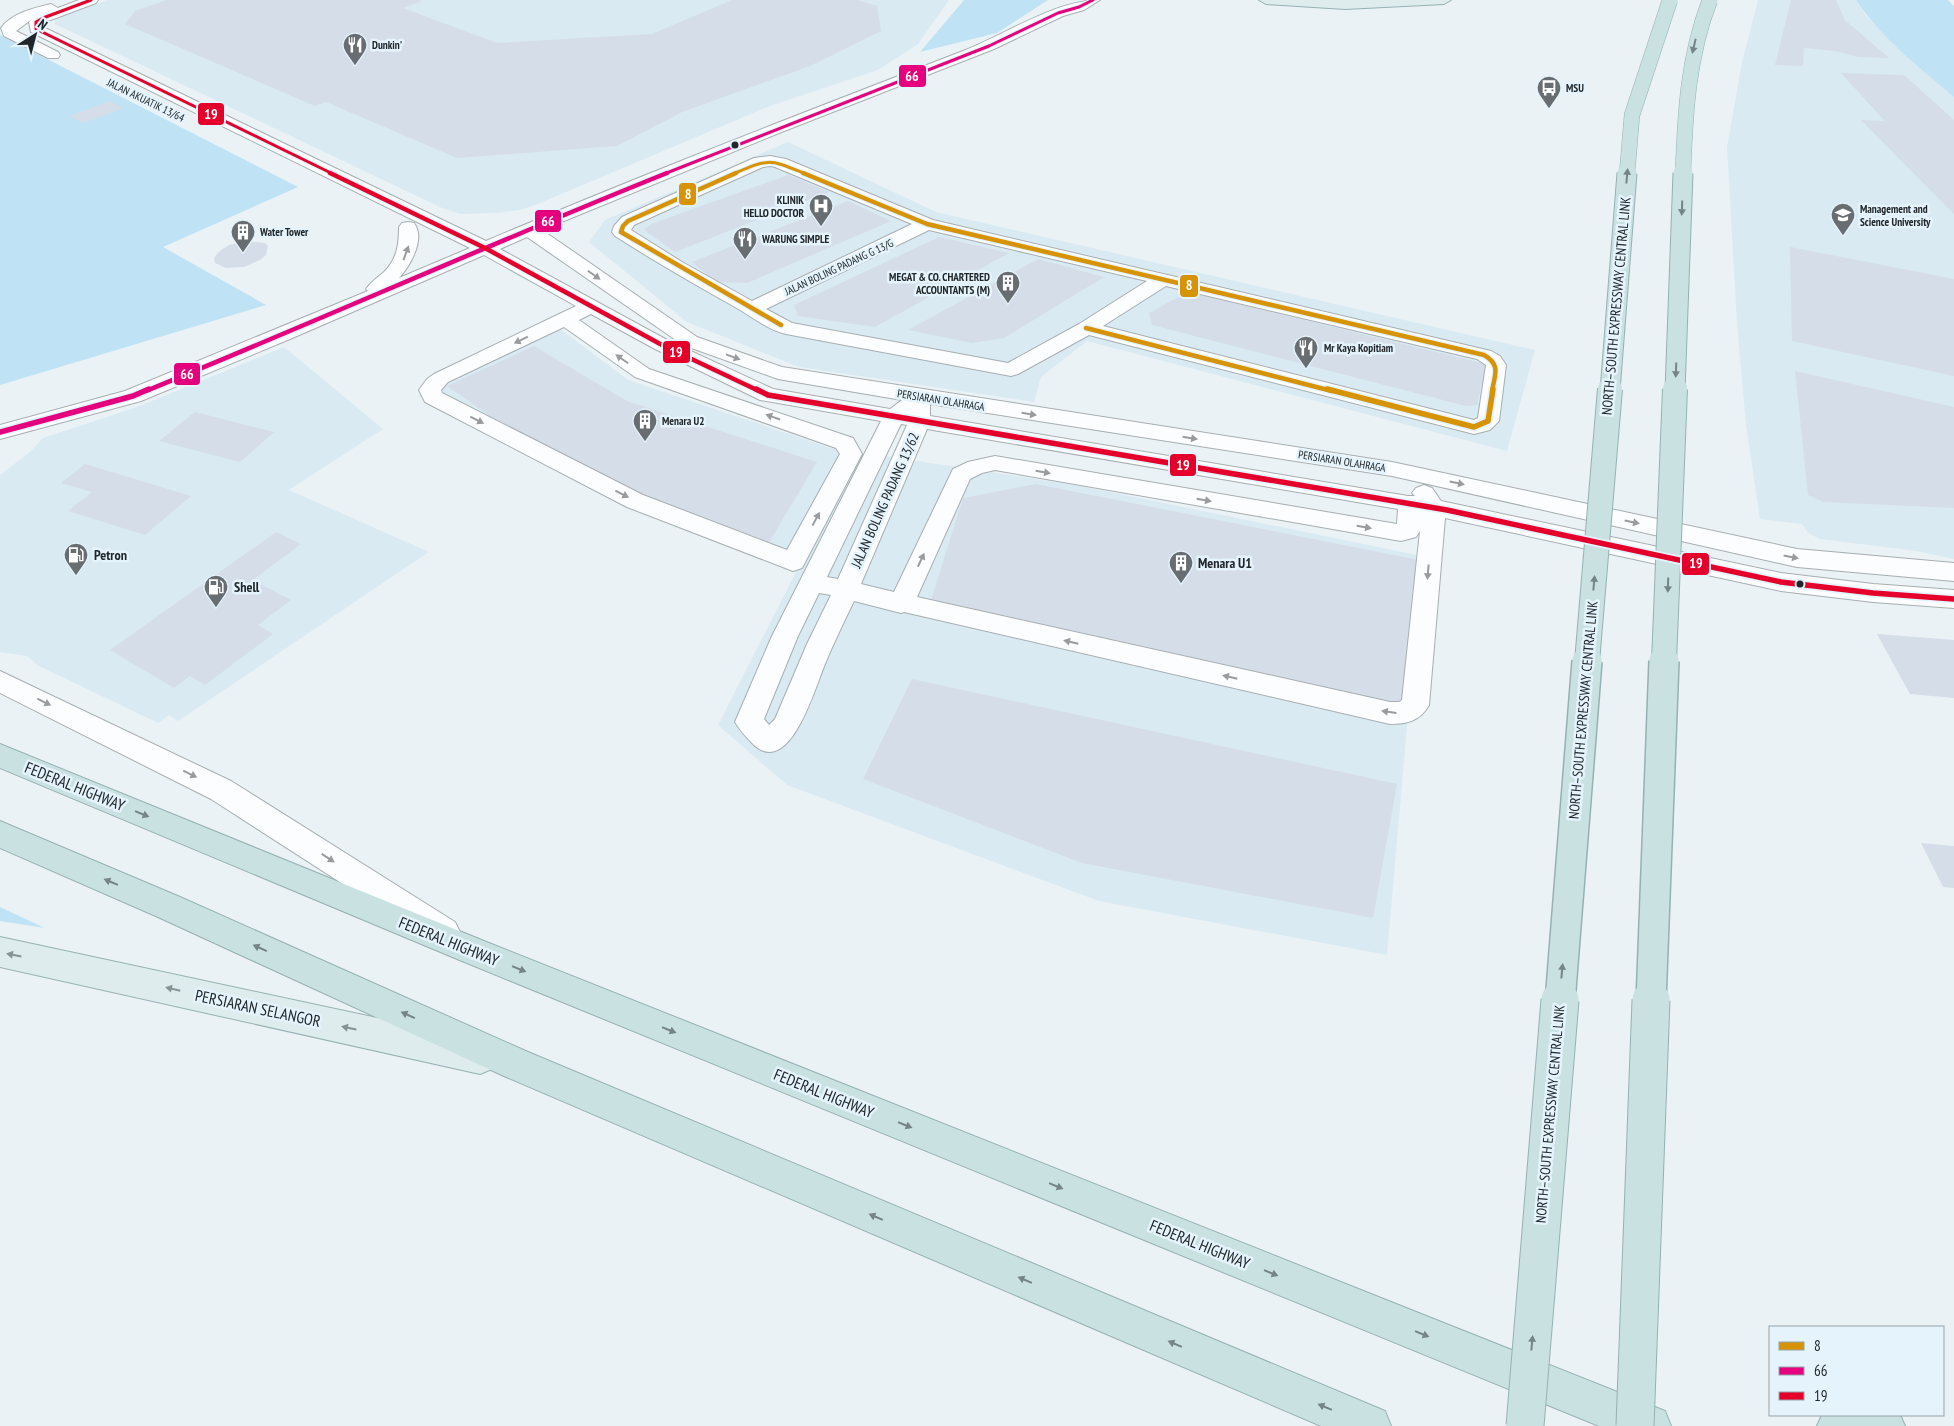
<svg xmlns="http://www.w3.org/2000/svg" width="1954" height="1426" viewBox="0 0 1954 1426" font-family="'PT Sans Narrow',sans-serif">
<rect width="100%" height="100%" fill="#eaf2f6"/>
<g fill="#d9eaf3">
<polygon points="108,0 949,0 918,44 878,70 770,106 533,206 519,210 495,213 460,214 442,208 55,24 55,19 65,14"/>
<polygon points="1758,0 1856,0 1866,16 1900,50 1954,97 1954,559 1916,551 1820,539 1808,533 1802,524 1760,519 1746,425 1737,324 1727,147 1742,62"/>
<polygon points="788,142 936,212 1535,350 1507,451 1087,341 1041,377 1034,402 799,367 687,322 589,242 605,220"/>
<polygon points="559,328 628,380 831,448 1076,485 1422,556 1387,955 1099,901 787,785 718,725 796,572 610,498 418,396"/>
<polygon points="284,347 383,429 289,490 429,552 178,721 169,715 158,723 39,666 27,656 0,652 0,475 30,452 43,438 137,407"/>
</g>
<g fill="#bfe3f5">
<polygon points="964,0 1048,0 997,33 920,52"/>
<path d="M1856,0h92l6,6v91c-34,-29 -73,-59 -98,-97z"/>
<polygon points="0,35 298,187 163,247 266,305 0,385"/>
<polygon points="0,907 45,928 0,921"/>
</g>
<g fill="#d5dde8">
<polygon points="167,0 419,0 422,1 403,8 497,43 652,34 732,0 857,0 877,6 881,31 810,66 682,112 617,146 457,158 326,102 315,106 125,24 135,11"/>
<polygon points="1791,0 1836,0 1845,20 1889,58 1858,57 1835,51 1804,48 1803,66 1775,65"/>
<polygon points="1841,73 1904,75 1954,120 1954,214 1861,120 1885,121"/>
<polygon points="110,101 124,108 83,123 69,116"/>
<polygon points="788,175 829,192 675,252 644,230 651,224"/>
<polygon points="848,201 891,221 747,283 716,282 692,262"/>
<polygon points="939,237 1009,253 875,327 798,316 794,305"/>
<polygon points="248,241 265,243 268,246 266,255 260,260 244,267 226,268 215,263 214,259 216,255 221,250 229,245"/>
<polygon points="1790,247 1954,279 1954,376 1792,341"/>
<polygon points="1038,259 1104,277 1004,338 972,343 908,330"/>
<polygon points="1188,292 1486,364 1477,405 1466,406 1152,325 1149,313"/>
<polygon points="534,346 627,401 817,462 768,544 638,494 497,421 447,386"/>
<polygon points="1795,371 1954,407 1954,508 1823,502 1808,495"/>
<polygon points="195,412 274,432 240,462 159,441"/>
<polygon points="85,464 128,477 191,496 145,535 68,511 92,492 61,483"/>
<polygon points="1036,484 1429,562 1404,708 929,607 963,498"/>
<polygon points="276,532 301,544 253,580 291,600 258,625 273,634 205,685 190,676 174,688 110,650"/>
<polygon points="1877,634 1954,640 1954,698 1910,694"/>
<polygon points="912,679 1397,784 1373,918 1082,863 863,779"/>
<polygon points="1921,843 1954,846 1954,888 1943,887"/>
</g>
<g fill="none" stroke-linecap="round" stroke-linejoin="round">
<defs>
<g id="minor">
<path d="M79,0h19l-2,3 -48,18 -5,3v3l443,214c157,-67 317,-128 477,-190 42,-16 92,-51 137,-51l-16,10 -21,6 -69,33 -215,84 -237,97 155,107 85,30 610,95 405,87 157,14v18l-157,-14 -405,-91 -462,-72v12l478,80h7l-3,-3 4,-5 8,-3 8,3 9,13 340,72 92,11 81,6v18l-81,-6 -92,-11 -336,-73 -16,187c-9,16 -22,19 -39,19l-486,-112 -3,1 -47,-12c-10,21 -20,41 -29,63 -10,24 -36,117 -73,79 -7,-7 -12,-13 -17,-21l37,-86 109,-215 -121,-21 -105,-51 -64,-35 -12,6 70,49 204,69 9,16 -60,114 -9,3 -166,-64 -202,-105 -6,-12 8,-11 7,-5 142,-68 -92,-51 -194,84 -149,62 -141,38v-14l125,-34 243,-100 -2,-2c5,-7 12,-12 18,-17 13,-13 15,-27 15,-45l3,-4 6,-1 6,1c12,16 -4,43 -15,55l71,-30 -439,-216 -2,-10 3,-3 -16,12 42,21 2,3 -2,3h-10l-44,-22 -3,-8c11,-15 33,-20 50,-24l7,4zM527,237l156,108 95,34 124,21 -12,9 -117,-20 -104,-48 -169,-92zM564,327l71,50 201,71 4,6 -53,96 -144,-55 -201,-102 -1,-3 7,-8zM901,424l6,1 -69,154 -11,-2zM927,429l471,80 -1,15 -402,-68 -27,6 -15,7 -59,123 -33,-8zM995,470l406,71 15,-4 4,-6 -18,169 -3,2h-9l-473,-105 53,-118 12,-6zM819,593l12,2 -24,49 -32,75 -6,6 -5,-6 34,-83z"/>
<path d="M770,156l16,3 147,61 558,131 9,5 6,9 -7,56 -9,9 -16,4 -385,-99 -71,39 -7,2 -225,-42c-18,-4 -35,-18 -51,-27 -41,-23 -81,-46 -120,-71l-3,-4 2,-6 8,-9 132,-59zM770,166l5,1 137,57 -160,77 -70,-39 -51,-32 3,-5 129,-58zM929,230l218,51 -68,43 -71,39 -216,-40 -26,-14zM1166,286l311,73 9,6 -8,53 -4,2 -371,-94z"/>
<polygon points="0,671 231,781 455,922 460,932 455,942 444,946 433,942 211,799 0,693"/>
</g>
<g id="major">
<polygon points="1259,0 1451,0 1444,4 1345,9 1266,4"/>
<polygon points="0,937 480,1040 492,1045 497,1057 492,1069 480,1074 0,967"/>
</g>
<g id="highway">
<polygon points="0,744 484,941 1650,1405 1665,1411 1671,1426 1599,1426 462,961 0,768"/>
<polygon points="0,821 180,897 528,1052 1385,1411 1391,1426 1321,1426 504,1076 158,917 0,848"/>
<polygon points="1822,1415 1900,1415 1905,1426 1817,1426"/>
</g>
</defs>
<use href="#minor" stroke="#a7aeb1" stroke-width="2"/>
<use href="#major" stroke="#96b1b3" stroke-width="2"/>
<use href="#highway" stroke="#96b1b3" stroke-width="2"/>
<use href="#minor" fill="#fcfdfe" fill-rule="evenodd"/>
<use href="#major" fill="#deeced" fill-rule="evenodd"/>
<use href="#highway" fill="#cae1e2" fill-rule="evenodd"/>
<defs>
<g id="highway-bridge-far4">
<polyline points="1627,174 1632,115 1670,0"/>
<path d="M1683,174c2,-60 5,-118 27,-174"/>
</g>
<g id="highway-bridge-far3">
<polyline points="1610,391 1627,173"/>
<polyline points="1675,391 1683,173"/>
</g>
<g id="highway-bridge-far2">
<polyline points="1587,662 1610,389"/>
<polyline points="1664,662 1675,389"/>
</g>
<g id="highway-bridge-far1">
<polyline points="1560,1002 1587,661"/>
<polyline points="1651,1002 1664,661"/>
</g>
<g id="highway-bridge">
<polyline points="1525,1426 1560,1000"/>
<polyline points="1635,1426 1651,1000"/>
</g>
</defs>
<use href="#highway-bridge-far4" stroke="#96b1b3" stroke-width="16" stroke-linecap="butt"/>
<use href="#highway-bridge-far3" stroke="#96b1b3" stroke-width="21" stroke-linecap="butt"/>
<use href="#highway-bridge-far2" stroke="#96b1b3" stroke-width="26" stroke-linecap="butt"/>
<use href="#highway-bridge-far1" stroke="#96b1b3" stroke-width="32" stroke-linecap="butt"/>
<use href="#highway-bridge" stroke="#96b1b3" stroke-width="39" stroke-linecap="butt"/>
<use href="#highway-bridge-far4" stroke="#cae1e2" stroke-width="15"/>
<use href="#highway-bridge-far3" stroke="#cae1e2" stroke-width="19"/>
<use href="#highway-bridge-far2" stroke="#cae1e2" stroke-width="24"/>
<use href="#highway-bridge-far1" stroke="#cae1e2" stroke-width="29"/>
<use href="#highway-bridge" stroke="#cae1e2" stroke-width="37"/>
<defs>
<path id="bus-1-far2" d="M733,174c37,-16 36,-15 73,0"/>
<g id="bus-1-far1">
<polyline points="736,173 628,221 623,226 621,232 781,325"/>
<path d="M803,173l124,51 557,131c17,10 11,19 8,36"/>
<polyline points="1086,328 1332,391"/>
</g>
<polyline id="bus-1" points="1327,389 1474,427 1488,421 1493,389"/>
<polyline id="bus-2-far2" points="664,174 989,46 1058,13 1079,7 1093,0"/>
<path id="bus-2-far1" d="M146,391c174,-71 346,-148 521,-218"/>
<polyline id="bus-2" points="0,432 133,396 149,389"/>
<polyline id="bus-3-far2" points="91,0 43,18 36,22 36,29 333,174"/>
<polyline id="bus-3-far1" points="330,173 485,248 662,345 759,391"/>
<polyline id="bus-3" points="756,389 768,395 1447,510 1781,582 1873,593 1954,599"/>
</defs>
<use href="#bus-1-far2" stroke="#e4f3fc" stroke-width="5"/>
<use href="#bus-1-far1" stroke="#e4f3fc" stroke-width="7"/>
<use href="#bus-1" stroke="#e4f3fc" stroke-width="9"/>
<use href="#bus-2-far2" stroke="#e4f3fc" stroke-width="5"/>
<use href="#bus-2-far1" stroke="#e4f3fc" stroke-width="7"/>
<use href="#bus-2" stroke="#e4f3fc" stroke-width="9"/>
<use href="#bus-3-far2" stroke="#e4f3fc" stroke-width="5"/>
<use href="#bus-3-far1" stroke="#e4f3fc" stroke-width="7"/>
<use href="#bus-3" stroke="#e4f3fc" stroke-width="9"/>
<use href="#bus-1-far2" stroke="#d79306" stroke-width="3"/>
<use href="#bus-1-far1" stroke="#d79306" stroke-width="4.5"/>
<use href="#bus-1" stroke="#d79306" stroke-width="5.5"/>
<use href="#bus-2-far2" stroke="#e5007d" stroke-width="3"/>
<use href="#bus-2-far1" stroke="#e5007d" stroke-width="4.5"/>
<use href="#bus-2" stroke="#e5007d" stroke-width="5.5"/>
<use href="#bus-3-far2" stroke="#e4002b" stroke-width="3"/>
<use href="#bus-3-far1" stroke="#e4002b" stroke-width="4.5"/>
<use href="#bus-3" stroke="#e4002b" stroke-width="5.5"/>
</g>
<defs><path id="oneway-solid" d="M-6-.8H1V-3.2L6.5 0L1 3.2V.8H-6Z" transform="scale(1.25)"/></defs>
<g fill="#758486">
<use href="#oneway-solid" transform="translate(1694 46) rotate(103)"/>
<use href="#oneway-solid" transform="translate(1627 176) rotate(-85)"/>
<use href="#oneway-solid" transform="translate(1682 208) rotate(92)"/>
<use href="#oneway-solid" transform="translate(1676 370) rotate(92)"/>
<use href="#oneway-solid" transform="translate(1594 583) rotate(-85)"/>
<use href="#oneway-solid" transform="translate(1668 585) rotate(92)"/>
<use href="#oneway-solid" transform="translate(142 814) rotate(22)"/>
<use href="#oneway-solid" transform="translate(111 882) rotate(-157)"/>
<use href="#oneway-solid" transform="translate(260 948) rotate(-156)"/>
<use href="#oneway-solid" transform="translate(519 969) rotate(22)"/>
<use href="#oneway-solid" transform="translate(1562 971) rotate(-85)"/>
<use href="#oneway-solid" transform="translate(408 1015) rotate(-156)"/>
<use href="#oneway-solid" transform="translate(669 1030) rotate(22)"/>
<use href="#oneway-solid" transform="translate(905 1125) rotate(22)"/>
<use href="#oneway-solid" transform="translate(1056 1186) rotate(22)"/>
<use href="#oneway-solid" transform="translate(876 1217) rotate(-157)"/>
<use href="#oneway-solid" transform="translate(1271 1273) rotate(22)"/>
<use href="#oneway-solid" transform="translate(1025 1280) rotate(-157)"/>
<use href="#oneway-solid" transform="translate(1422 1334) rotate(22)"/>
<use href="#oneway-solid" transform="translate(1532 1343) rotate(-85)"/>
<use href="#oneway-solid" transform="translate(1175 1344) rotate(-157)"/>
<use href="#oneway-solid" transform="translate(1325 1407) rotate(-157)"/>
</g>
<g fill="#999c9e">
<use href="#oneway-solid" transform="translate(406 253) rotate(-70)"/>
<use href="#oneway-solid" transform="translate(594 275) rotate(35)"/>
<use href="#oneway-solid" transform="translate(521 340) rotate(154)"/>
<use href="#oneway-solid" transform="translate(733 357) rotate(20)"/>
<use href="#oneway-solid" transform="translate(622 359) rotate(-145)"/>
<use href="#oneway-solid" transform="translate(1029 414) rotate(9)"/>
<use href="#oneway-solid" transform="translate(773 417) rotate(-161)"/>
<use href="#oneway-solid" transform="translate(477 420) rotate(27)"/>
<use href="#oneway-solid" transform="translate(1190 438) rotate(9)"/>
<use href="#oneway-solid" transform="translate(1043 472) rotate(10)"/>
<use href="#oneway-solid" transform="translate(1457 483) rotate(12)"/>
<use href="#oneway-solid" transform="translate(622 494) rotate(27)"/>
<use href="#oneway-solid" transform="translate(1204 500) rotate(10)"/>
<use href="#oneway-solid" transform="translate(816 519) rotate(-62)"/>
<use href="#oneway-solid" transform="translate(1632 522) rotate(12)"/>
<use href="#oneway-solid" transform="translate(1364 527) rotate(10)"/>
<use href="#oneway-solid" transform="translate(1791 557) rotate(11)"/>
<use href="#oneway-solid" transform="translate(921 560) rotate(-65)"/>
<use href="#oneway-solid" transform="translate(1428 572) rotate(95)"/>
<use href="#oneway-solid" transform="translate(1071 642) rotate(-167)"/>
<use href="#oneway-solid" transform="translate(1230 677) rotate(-167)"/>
<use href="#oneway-solid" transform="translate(44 702) rotate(26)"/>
<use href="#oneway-solid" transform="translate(1389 712) rotate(-172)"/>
<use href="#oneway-solid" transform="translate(190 774) rotate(26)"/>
<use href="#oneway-solid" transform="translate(328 858) rotate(33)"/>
</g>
<g fill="#889395">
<use href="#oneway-solid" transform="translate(14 955) rotate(-169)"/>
<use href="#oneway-solid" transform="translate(173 989) rotate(-167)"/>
<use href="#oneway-solid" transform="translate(349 1028) rotate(-168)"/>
</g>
<defs>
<symbol id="restaurant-pin" viewBox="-11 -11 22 30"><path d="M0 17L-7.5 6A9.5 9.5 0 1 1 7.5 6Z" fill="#676d71" stroke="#e4f3fc"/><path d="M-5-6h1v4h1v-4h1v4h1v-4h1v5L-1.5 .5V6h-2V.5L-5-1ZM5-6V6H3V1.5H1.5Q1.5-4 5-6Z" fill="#fff"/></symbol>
<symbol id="bus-pin" viewBox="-11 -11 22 30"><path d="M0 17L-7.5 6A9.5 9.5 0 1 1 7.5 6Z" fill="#676d71" stroke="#e4f3fc"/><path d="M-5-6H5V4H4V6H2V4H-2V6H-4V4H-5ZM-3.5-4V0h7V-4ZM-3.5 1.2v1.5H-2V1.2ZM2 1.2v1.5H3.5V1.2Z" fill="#fff"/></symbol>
<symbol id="hospital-pin" viewBox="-11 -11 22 30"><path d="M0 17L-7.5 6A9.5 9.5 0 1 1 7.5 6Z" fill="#676d71" stroke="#e4f3fc"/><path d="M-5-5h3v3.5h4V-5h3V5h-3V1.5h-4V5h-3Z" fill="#fff"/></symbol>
<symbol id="university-pin" viewBox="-11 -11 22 30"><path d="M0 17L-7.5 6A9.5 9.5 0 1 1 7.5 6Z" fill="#676d71" stroke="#e4f3fc"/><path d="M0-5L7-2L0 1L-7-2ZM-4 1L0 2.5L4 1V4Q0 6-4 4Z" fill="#fff"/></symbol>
<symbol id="building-pin" viewBox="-11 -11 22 30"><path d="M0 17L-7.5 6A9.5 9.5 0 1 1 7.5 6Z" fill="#676d71" stroke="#e4f3fc"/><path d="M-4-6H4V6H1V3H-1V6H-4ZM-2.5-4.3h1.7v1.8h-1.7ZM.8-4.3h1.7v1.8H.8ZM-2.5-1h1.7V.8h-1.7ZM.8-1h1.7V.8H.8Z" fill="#fff"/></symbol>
<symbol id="fuel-pin" viewBox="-11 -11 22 30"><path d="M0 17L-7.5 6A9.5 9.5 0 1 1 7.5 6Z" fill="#676d71" stroke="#e4f3fc"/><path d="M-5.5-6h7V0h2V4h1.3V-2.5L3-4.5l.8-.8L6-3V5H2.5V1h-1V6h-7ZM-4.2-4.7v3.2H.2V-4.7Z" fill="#fff"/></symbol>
</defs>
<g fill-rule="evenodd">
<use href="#restaurant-pin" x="341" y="31" width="28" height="38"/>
<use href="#bus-pin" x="1535" y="74" width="28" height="38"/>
<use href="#hospital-pin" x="807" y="192" width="28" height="38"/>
<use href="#university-pin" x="1829" y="201" width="28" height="38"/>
<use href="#building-pin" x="229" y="218" width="28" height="38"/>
<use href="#restaurant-pin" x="731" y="225" width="28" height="38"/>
<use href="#building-pin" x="994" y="269" width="28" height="38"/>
<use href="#restaurant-pin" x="1292" y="334" width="28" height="38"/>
<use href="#building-pin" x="631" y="407" width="28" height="38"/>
<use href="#fuel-pin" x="62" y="541" width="28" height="38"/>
<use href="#building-pin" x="1167" y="549" width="28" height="38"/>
<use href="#fuel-pin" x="202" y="573" width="28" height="38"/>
</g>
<g fill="#202629" stroke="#e4f3fc" stroke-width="2">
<circle cx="735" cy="145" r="4.5"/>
<circle cx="1800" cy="584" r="4.5"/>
</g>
<g text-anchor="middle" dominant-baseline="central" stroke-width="5" stroke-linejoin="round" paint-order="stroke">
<g font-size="11" font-weight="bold" fill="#202629" stroke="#e4f3fc" text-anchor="start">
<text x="372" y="45">Dunkin'</text>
<text x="1566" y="88">MSU</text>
<text x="804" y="200" text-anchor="end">KLINIK<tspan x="804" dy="13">HELLO DOCTOR</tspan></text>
<text x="1860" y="209">Management and<tspan x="1860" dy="13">Science University</tspan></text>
<text x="260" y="232">Water Tower</text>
<text x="762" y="239">WARUNG SIMPLE</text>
<text x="990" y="277" text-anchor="end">MEGAT &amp; CO. CHARTERED<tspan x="990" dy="13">ACCOUNTANTS (M)</tspan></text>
<text x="1324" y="348">Mr Kaya Kopitiam</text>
<text x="662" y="421">Menara U2</text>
</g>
<g font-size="11" fill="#202629" stroke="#e4f3fc">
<text transform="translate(146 100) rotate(26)">JALAN AKUATIK 13/64</text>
<text transform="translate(839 267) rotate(-25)">JALAN BOLING PADANG G 13/G</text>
<text transform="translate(941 400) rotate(9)">PERSIARAN OLAHRAGA</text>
<text transform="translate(1342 461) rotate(9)">PERSIARAN OLAHRAGA</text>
</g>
<g font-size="14" fill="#202629" stroke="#e4f3fc">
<text transform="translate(1616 306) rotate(-85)">NORTH–SOUTH EXPRESSWAY CENTRAL LINK</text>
<text transform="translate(885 500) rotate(-66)">JALAN BOLING PADANG 13/62</text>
<text transform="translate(1583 710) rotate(-85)">NORTH–SOUTH EXPRESSWAY CENTRAL LINK</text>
<text transform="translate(1550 1114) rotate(-85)">NORTH–SOUTH EXPRESSWAY CENTRAL LINK</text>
</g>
<g font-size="14" font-weight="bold" fill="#202629" stroke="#e4f3fc" text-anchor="start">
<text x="94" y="555">Petron</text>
<text x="1198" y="563">Menara U1</text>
<text x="234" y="587">Shell</text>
</g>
<g font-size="16" fill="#202629" stroke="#e4f3fc">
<text transform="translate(75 786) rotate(22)">FEDERAL HIGHWAY</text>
<text transform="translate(449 941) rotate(22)">FEDERAL HIGHWAY</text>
<text transform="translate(258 1008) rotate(12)">PERSIARAN SELANGOR</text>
<text transform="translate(824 1093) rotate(22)">FEDERAL HIGHWAY</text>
<text transform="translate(1200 1244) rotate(22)">FEDERAL HIGHWAY</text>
</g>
</g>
<g stroke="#e4f3fc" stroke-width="2">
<rect x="898" y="64" width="29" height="24" rx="5" fill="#e5007d"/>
<rect x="197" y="102" width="28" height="24" rx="5" fill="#e4002b"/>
<rect x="678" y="182" width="19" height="24" rx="5" fill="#d79306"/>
<rect x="534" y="209" width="28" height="24" rx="5" fill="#e5007d"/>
<rect x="1179" y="274" width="20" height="24" rx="5" fill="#d79306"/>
<rect x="662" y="340" width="29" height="24" rx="5" fill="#e4002b"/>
<rect x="173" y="362" width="28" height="24" rx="5" fill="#e5007d"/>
<rect x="1169" y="453" width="28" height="24" rx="5" fill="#e4002b"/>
<rect x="1681" y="552" width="29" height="24" rx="5" fill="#e4002b"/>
</g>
<g font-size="14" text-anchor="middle" font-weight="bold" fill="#fff">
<text x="912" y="81">66</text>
<text x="211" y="119">19</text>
<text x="688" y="199">8</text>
<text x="548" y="226">66</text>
<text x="1189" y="290">8</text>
<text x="676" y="357">19</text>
<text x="187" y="379">66</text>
<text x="1183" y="470">19</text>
<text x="1696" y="568">19</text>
</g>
<rect x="1769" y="1326" width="175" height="90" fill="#e4f3fc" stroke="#96a1a8"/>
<rect x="1779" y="1342" width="25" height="8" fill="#d79306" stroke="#96a1a8"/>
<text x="1814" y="1351" font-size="15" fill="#202629">8</text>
<rect x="1779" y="1367" width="25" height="8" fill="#e5007d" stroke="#96a1a8"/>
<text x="1814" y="1376" font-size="15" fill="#202629">66</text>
<rect x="1779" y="1392" width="25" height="8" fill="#e4002b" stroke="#96a1a8"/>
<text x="1814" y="1401" font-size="15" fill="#202629">19</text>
<g transform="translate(35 35) rotate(36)" stroke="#e4f3fc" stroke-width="4" paint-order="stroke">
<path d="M0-4L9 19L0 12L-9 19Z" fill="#202629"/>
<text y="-8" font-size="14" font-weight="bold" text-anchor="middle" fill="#202629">N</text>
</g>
</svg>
